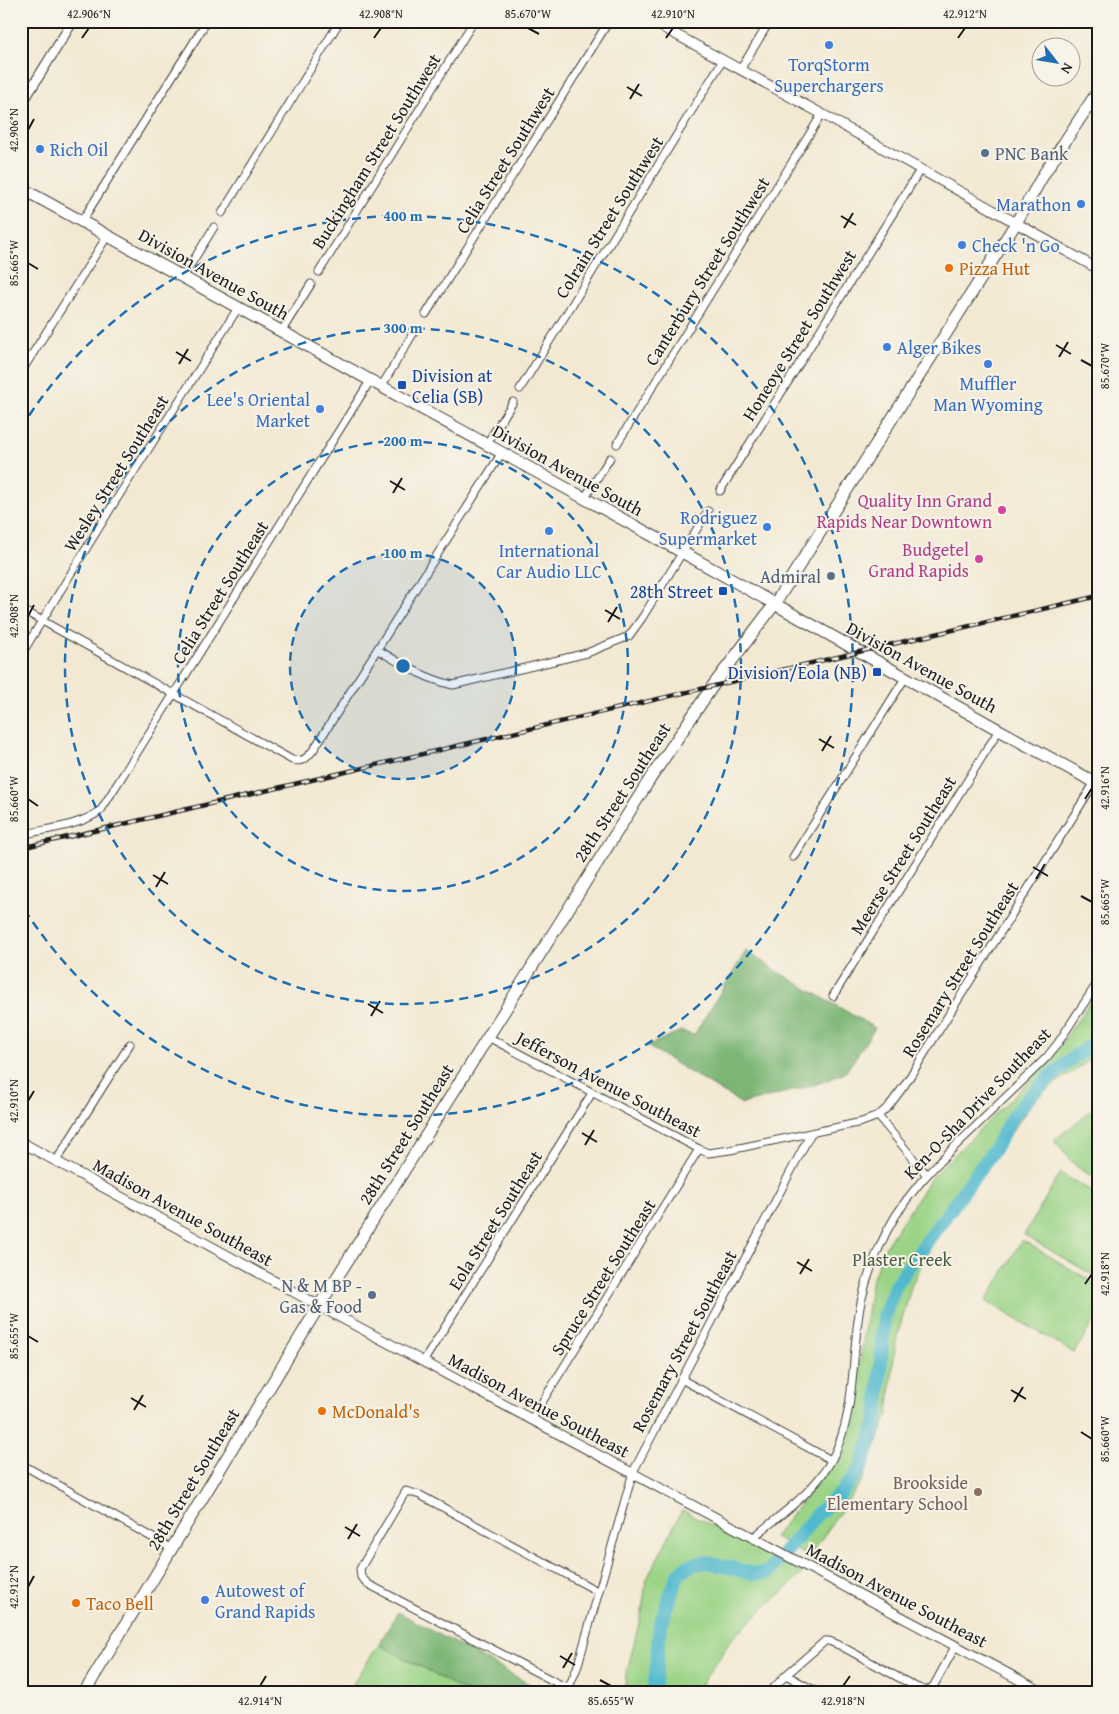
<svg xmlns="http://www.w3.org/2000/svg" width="1119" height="1714" viewBox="0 0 1119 1714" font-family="'Gentium Book Plus',serif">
<rect width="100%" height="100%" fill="#f7f3e8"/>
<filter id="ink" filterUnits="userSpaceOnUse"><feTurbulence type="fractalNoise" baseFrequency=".02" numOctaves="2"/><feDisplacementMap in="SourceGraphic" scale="10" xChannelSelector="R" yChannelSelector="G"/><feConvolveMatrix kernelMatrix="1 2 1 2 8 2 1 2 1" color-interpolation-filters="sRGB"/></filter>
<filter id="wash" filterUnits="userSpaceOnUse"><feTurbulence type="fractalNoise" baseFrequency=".0096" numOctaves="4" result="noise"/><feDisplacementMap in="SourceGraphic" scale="20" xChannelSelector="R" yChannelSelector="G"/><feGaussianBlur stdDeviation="1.12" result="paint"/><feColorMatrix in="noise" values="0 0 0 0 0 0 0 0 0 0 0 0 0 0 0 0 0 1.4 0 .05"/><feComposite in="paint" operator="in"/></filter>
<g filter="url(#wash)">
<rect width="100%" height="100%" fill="#f3e9d3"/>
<g fill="#9bd487" stroke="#5c7852">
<polygon points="1098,990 1098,1054 1036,1097 982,1175 938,1233 912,1284 895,1345 888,1415 863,1479 809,1557 774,1537 822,1477 835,1457 850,1421 856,1391 871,1283 885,1247 931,1178 1038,1072 1061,1045"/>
<polygon points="1098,1104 1098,1180 1077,1167 1054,1141"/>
<polygon points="1060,1173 1098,1195 1098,1278 1024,1235"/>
<polygon points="1022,1240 1098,1285 1098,1314 1074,1353 986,1301"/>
<polygon points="682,1510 804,1572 734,1636 695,1693 624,1693 626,1675 642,1611 646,1581"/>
<polygon points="379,1644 468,1693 347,1693"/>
</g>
<g fill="#7cb674" stroke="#4c6948">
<polygon points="746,951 780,973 875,1028 845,1073 817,1084 742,1104 647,1046 681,1031 694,1035"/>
<polygon points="398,1612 546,1693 468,1693 379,1644"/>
</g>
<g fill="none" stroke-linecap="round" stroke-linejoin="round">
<polyline stroke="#51b9ce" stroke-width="14" points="653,1693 656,1674 660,1624 678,1575 685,1568 695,1564 708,1562 754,1574 768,1573 818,1513 842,1492 861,1468 877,1421 884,1316 896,1284 995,1148 1012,1117 1032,1094 1070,1060 1098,1041"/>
</g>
</g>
<g filter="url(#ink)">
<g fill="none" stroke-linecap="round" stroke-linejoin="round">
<defs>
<g id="minor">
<polyline points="740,70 770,21"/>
<polyline points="222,213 340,21"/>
<polyline points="82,221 207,21"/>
<polyline points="319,272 474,21"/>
<polyline points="183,277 214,227"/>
<polyline points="426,314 609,21"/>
<polyline points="281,332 311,284"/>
<polyline points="21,372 108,235"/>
<polyline points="381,387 414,332"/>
<polyline points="520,389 723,60"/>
<polyline points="617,444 822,114"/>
<polyline points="486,445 513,402"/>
<polyline points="720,491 920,170"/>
<polyline points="584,499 610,458"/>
<path d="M21,609l271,151c11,3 16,-3 22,-11l187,-295"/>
<path d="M378,650c24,14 47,29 75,35l134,-32 42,-17 13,-18 66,-107"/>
<polyline points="21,655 111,508 238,308"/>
<path d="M21,835c24,-6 61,-9 80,-25l269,-429"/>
<polyline points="793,857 905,678"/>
<polyline points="833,996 999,730"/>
<polyline points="488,1037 699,1149 708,1153 730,1150 862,1122 878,1116 889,1106 904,1086 1095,782"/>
<polyline points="878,1116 926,1174"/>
<polyline points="56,1161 130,1044"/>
<polyline points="423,1362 592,1093"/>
<polyline points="681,1379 831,1460"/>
<polyline points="531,1420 699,1149"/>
<polyline points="21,1464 171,1548"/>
<path d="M754,1537c27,-23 59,-44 77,-76 27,-50 19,-106 30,-159 4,-18 10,-36 18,-54 20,-49 57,-84 95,-120 24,-24 49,-47 73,-71l11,-14 40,-61"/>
<polyline points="599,1592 420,1495 406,1491 360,1569 361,1577 368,1584 561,1685 569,1687 577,1668 633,1472 811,1133"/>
<polyline points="786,1675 819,1693"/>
<polyline points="769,1693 786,1675 825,1641 829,1641 839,1645 916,1687 927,1691 933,1687 956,1645"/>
</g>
<g id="tertiary">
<polyline points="651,21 822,114 1098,269"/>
<polyline points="21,105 73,21"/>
<polyline points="21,1142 334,1314 1044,1693"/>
</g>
<g id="primary">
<polyline points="21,188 682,552 999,730 1098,784"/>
<polyline points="84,1693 319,1306 650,779 712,687 774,605 1016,223 1045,172 1098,91"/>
</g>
</defs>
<use href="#minor" stroke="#3c3b37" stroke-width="9"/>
<use href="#tertiary" stroke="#3c3b37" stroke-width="11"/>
<use href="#primary" stroke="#3c3b37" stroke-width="13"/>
<use href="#minor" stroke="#fff" stroke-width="7"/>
<use href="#tertiary" stroke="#fff" stroke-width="9"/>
<use href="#primary" stroke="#fff" stroke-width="11"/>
<defs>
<polyline id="rail" points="21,848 1098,596"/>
</defs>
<use href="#rail" stroke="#1c1c1c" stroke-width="4.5"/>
<use href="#rail" stroke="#f7f3e8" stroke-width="2.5" stroke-dasharray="8" stroke-linecap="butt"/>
</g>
</g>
<path fill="none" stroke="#1c1c1c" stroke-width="2" d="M528,28l11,6M82,38l7,-10M374,38l7,-10M666,38l7,-10M958,38l7,-10M627,87l15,9M630,99l9,-15M28,130l6,-11M841,216l15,9M844,228l9,-15M28,263l10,6M1056,345l15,9M176,352l15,9M1059,357l9,-15M1081,360l11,6M179,364l9,-15M390,481l15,9M393,493l9,-15M605,610l15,9M28,616l6,-11M608,622l9,-15M819,739l15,9M822,751l9,-15M28,799l10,7M1085,799l7,-11M1033,867l15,9M153,875l15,9M1036,879l9,-15M156,887l9,-15M1081,896l11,6M368,1004l15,9M371,1016l9,-15M28,1101l6,-10M582,1133l15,9M585,1145l9,-15M797,1262l15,9M800,1274l9,-15M1085,1284l7,-10M28,1336l10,6M1011,1390l15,9M131,1398l15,9M1014,1402l9,-15M134,1410l9,-15M1081,1432l11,7M345,1527l15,9M348,1539l9,-15M28,1587l6,-11M560,1656l15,9M563,1668l9,-15M600,1680l11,6M260,1686l6,-10M843,1686l7,-10"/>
<circle cx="403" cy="666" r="113" fill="#1f6fb2" fill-opacity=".12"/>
<g fill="none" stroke="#1f6fb2" stroke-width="2.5" stroke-dasharray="9 6">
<circle cx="403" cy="666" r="113"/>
<circle cx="403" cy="666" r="225"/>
<circle cx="403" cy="666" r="338"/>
<path d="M21 428A450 450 0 1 1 21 904"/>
</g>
<g fill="#3f7fe0" stroke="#f7f3e8" stroke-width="2">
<circle cx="829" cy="45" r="5"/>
<circle cx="40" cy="149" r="5"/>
<circle cx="1081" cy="204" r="5"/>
<circle cx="962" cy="245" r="5"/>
<circle cx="887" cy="347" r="5"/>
<circle cx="988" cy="364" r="5"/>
<circle cx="320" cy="409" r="5"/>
<circle cx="767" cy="527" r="5"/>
<circle cx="549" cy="531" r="5"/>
<circle cx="205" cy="1600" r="5"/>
</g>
<g fill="#5c6f8a" stroke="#f7f3e8" stroke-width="2">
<circle cx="985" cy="153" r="5"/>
<circle cx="831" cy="576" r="5"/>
<circle cx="372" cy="1295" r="5"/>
</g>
<g fill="#e8710a" stroke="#f7f3e8" stroke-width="2">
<circle cx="949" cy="268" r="5"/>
<circle cx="322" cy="1411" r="5"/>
<circle cx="76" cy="1603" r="5"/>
</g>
<g fill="#1a4fb4" stroke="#f7f3e8" stroke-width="2">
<rect x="397" y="380" width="10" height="10" rx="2.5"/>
<rect x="718" y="586" width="10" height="10" rx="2.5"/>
<rect x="872" y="667" width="10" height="10" rx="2.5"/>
</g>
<g fill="#d1479c" stroke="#f7f3e8" stroke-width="2">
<circle cx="1002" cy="510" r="5"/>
<circle cx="979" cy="559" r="5"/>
</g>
<circle fill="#8d6e63" stroke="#f7f3e8" stroke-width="2" cx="978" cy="1492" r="5"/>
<g text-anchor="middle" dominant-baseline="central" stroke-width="4" stroke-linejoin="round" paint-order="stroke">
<g font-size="18" fill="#366cbe" stroke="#f7f3e8" text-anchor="start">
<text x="829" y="64" text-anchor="middle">TorqStorm<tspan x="829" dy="21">Superchargers</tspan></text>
<text x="50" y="149">Rich Oil</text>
<text x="1071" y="204" text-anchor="end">Marathon</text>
<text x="972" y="245">Check 'n Go</text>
<text x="897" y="347">Alger Bikes</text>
<text x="988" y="383" text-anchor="middle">Muffler<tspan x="988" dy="21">Man Wyoming</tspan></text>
<text x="310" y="399" text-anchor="end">Lee's Oriental<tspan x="310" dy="21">Market</tspan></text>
<text x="757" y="517" text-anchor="end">Rodriguez<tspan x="757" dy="21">Supermarket</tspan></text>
<text x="549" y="550" text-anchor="middle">International<tspan x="549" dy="21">Car Audio LLC</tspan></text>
<text x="215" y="1590">Autowest of<tspan x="215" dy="21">Grand Rapids</tspan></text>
</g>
<g font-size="18" fill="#1c1c1c" stroke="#f7f3e8">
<text transform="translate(376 151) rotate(-58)">Buckingham Street Southwest</text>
<text transform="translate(505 160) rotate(-58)">Celia Street Southwest</text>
<text transform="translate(609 217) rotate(-58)">Colrain Street Southwest</text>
<text transform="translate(707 271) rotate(-58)">Canterbury Street Southwest</text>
<text transform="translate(214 274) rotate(29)">Division Avenue South</text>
<text transform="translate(799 335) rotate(-58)">Honeoye Street Southwest</text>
<text transform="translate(568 470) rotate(29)">Division Avenue South</text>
<text transform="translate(116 473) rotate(-58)">Wesley Street Southeast</text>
<text transform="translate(220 592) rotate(-58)">Celia Street Southeast</text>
<text transform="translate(922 667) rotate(29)">Division Avenue South</text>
<text transform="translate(622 792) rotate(-57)">28th Street Southeast</text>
<text transform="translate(903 855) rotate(-58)">Meerse Street Southeast</text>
<text transform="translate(960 969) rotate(-58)">Rosemary Street Southeast</text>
<text transform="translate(609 1084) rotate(28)">Jefferson Avenue Southeast</text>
<text transform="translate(977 1103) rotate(-46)">Ken-O-Sha Drive Southeast</text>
<text transform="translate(406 1134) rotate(-58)">28th Street Southeast</text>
<text transform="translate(183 1212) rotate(29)">Madison Avenue Southeast</text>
<text transform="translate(495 1220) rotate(-58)">Eola Street Southeast</text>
<text transform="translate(603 1277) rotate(-58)">Spruce Street Southeast</text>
<text transform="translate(684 1341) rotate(-62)">Rosemary Street Southeast</text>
<text transform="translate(539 1405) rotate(28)">Madison Avenue Southeast</text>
<text transform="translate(193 1479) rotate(-59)">28th Street Southeast</text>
<text transform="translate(897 1595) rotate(28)">Madison Avenue Southeast</text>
</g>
<g font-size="18" fill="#4e5e75" stroke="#f7f3e8" text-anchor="end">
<text x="995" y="153" text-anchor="start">PNC Bank</text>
<text x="821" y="576">Admiral</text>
<text x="362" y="1285">N &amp; M BP -<tspan x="362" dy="21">Gas &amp; Food</tspan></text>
</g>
<g font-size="18" fill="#c56008" stroke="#f7f3e8" text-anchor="start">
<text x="959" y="268">Pizza Hut</text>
<text x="332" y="1411">McDonald's</text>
<text x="86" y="1603">Taco Bell</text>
</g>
<g font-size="18" fill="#164399" stroke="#f7f3e8" text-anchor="end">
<text x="412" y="375" text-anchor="start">Division at<tspan x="412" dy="21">Celia (SB)</tspan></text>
<text x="713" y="591">28th Street</text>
<text x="867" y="672">Division/Eola (NB)</text>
</g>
<g font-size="18" fill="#b23c85" stroke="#f7f3e8" text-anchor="end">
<text x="992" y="500">Quality Inn Grand<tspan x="992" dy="21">Rapids Near Downtown</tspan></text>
<text x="969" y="549">Budgetel<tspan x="969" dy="21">Grand Rapids</tspan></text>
</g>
<g font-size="18" fill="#485c41" stroke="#f7f3e8">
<text x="902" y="1259">Plaster Creek</text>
</g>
<g font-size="18" fill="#785e54" stroke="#f7f3e8" text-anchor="end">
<text x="968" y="1482">Brookside<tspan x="968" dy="21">Elementary School</tspan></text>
</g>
</g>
<circle cx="403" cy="666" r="8" fill="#1f6fb2" stroke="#f7f3e8" stroke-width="2.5"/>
<g font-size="15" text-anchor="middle" font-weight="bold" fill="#1f6fb2" stroke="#f7f3e8" stroke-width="4" stroke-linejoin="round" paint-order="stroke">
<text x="403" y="221">400 m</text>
<text x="403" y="333">300 m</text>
<text x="403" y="446">200 m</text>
<text x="403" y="558">100 m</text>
</g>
<rect width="1119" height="1714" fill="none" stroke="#f7f3e8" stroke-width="55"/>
<g transform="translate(1056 62) rotate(121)"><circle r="24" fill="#f7f3e8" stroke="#9f9d96"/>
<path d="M0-4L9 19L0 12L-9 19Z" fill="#1f6fb2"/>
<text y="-8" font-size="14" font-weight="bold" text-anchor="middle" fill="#1c1c1c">N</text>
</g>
<rect x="28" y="28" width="1064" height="1658" fill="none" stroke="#1c1c1c" stroke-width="2"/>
<g font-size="12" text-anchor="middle" fill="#1c1c1c">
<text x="89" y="18">42.906°N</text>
<text x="381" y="18">42.908°N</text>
<text x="528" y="18">85.670°W</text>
<text x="673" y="18">42.910°N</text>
<text x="965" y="18">42.912°N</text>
<text transform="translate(14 130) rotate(-90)" y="4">42.906°N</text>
<text transform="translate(14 263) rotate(-90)" y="4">85.665°W</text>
<text transform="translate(1105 366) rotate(-90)" y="4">85.670°W</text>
<text transform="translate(14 616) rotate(-90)" y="4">42.908°N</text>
<text transform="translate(1105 788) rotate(-90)" y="4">42.916°N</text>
<text transform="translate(14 799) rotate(-90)" y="4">85.660°W</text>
<text transform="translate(1105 902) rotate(-90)" y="4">85.665°W</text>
<text transform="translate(14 1101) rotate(-90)" y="4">42.910°N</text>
<text transform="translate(1105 1274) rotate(-90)" y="4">42.918°N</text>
<text transform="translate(14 1336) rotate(-90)" y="4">85.655°W</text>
<text transform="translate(1105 1439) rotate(-90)" y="4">85.660°W</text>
<text transform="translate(14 1587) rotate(-90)" y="4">42.912°N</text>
<text x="260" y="1705">42.914°N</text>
<text x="611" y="1705">85.655°W</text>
<text x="843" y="1705">42.918°N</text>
</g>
</svg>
